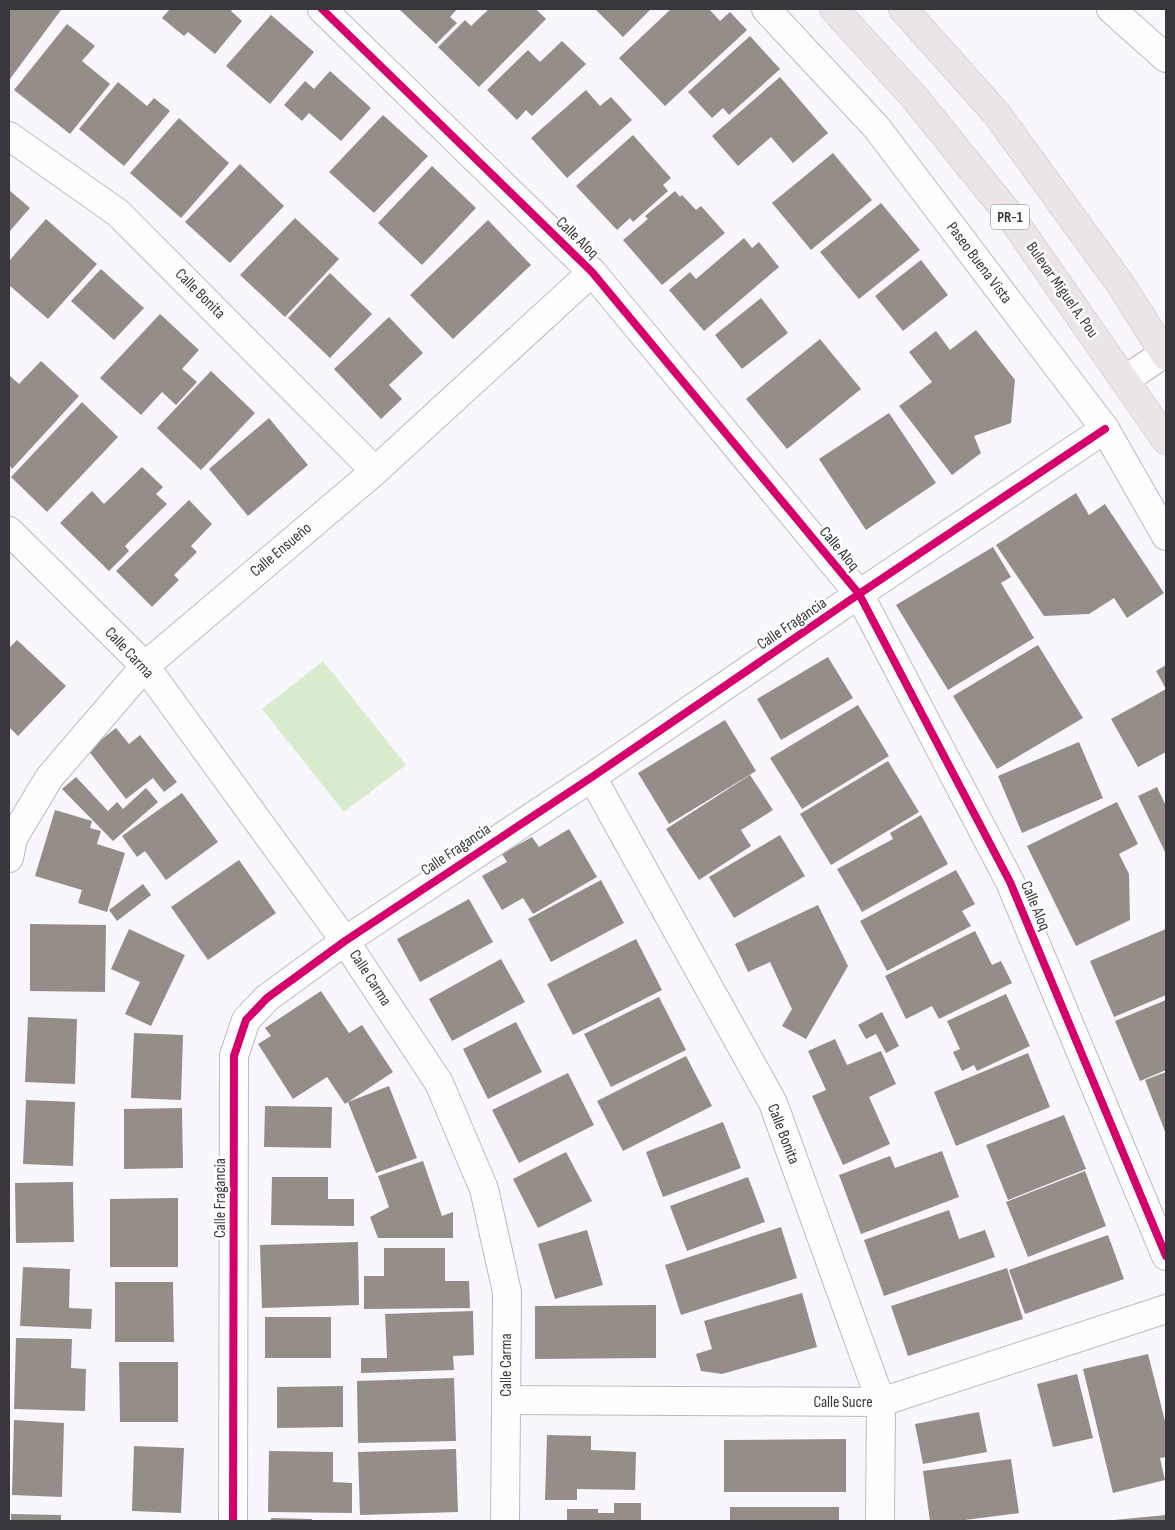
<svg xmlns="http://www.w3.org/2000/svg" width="1175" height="1530" viewBox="0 0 1175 1530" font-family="'Sofia Sans Condensed',sans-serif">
<rect width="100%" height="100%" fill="#f9f7fd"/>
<polygon fill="#d9ebcd" points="323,661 406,765 344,812 262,709"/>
<g fill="#958d87">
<polygon points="9,9 59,9 61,10 10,79 9,78"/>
<polygon points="170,9 233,9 231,11 242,21 215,54 188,32 184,36 162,18"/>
<polygon points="399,9 457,9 450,17 457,23 436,44"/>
<polygon points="489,9 536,9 546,19 479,87 438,47 465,20 471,26"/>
<polygon points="595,9 651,9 623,37"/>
<polygon points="671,9 709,9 720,21 730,12 747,30 665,106 619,58"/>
<polygon points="271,15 314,52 270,104 226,66"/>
<polygon points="67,24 95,46 82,61 110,84 70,134 14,90"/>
<polygon points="750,36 780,69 729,115 723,108 712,118 688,92"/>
<polygon points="562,41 586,64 532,116 526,110 517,120 487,90 528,50 540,62"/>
<polygon points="330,71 371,108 341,141 309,113 302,121 284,105 305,81 314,89"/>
<polygon points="780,77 828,133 793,163 771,137 738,166 712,136"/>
<polygon points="118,82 147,106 154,98 170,111 124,166 79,129"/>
<polygon points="586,90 600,106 611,97 632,120 567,178 531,138"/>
<polygon points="383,115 428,156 374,213 329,172"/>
<polygon points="179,118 229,163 181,218 130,173"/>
<polygon points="633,135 671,178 663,185 668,191 633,222 630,218 617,230 576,186"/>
<polygon points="833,153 872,200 811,250 772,203"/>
<polygon points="240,164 284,206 230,263 185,222"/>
<polygon points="432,166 476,208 422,265 378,223"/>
<polygon points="9,190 30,208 9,232"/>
<polygon points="675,191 680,197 682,195 696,210 701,206 725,233 662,285 623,240 648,219 645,216"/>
<polygon points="881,203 920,250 859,299 820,252"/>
<polygon points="295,218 339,259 285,317 240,275"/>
<polygon points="46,219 97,264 48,319 9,285 9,261"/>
<polygon points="488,220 531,265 453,339 410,295"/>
<polygon points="744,238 752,248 759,242 779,267 704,331 669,290 690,272 696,279"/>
<polygon points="921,260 948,295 903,331 875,296"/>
<polygon points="101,269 144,308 114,340 71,301"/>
<polygon points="330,273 372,314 330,358 288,318"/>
<polygon points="761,298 788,333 742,369 715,335"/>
<polygon points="160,314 199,350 182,369 197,382 176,405 162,392 141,415 100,378"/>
<polygon points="389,317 423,353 389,385 402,399 381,419 334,369"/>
<polygon points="976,330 1015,380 1011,423 974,436 981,453 952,475 899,406 932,382 909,352 936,331 950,350"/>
<polygon points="820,339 861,389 787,449 746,399"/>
<polygon points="41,361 79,396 12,469 9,465 9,375 19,384"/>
<polygon points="211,371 255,413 201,470 157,428"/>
<polygon points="82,402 118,437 47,512 11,477"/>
<polygon points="889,413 936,483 866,530 819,459"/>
<polygon points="269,418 308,465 248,516 209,469"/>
<polygon points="142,467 163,487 156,494 167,504 125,546 129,551 109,571 60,523 92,491 104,504"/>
<polygon points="1076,493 1089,515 1105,504 1164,593 1127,618 1114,598 1089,614 1044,616 996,545"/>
<polygon points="189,500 212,524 191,546 197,552 174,575 179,580 152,607 116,571"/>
<polygon points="993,547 1011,577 1001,583 1034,638 948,690 896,605"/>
<polygon points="17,640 66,686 18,736 9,727 9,648"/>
<polygon points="1038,645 1083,718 997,769 953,696"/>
<polygon points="828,657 853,698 781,740 757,699"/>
<polygon points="1166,665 1166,752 1138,767 1111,719 1166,689 1156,671"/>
<polygon points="858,705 889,756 802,809 770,758"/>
<polygon points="725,720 756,771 669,824 638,773"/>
<polygon points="116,728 129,744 140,735 177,782 164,792 153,778 126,799 88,750"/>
<polygon points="1079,742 1103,798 1022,833 998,776"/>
<polygon points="888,761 919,812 831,865 800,814"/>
<polygon points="750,775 773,810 741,830 751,846 699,880 666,829"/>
<polygon points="76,777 108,811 117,802 123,809 146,788 158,802 113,841 62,789"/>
<polygon points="1157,787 1166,806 1166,854 1138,796"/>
<polygon points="182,793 218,842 166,880 145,851 137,857 122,836"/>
<polygon points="1117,802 1138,844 1119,854 1129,874 1130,920 1076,946 1027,846"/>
<polygon points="55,810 92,821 90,828 101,831 97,844 125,853 107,912 78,903 82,890 35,876"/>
<polygon points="921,815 948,864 862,912 837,869 893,839 890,833"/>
<polygon points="569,829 597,877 533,914 523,898 502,910 482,876 507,862 502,854 532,837 539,847"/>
<polygon points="780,835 805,876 734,918 709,877"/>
<polygon points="239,860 276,913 208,960 171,907"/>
<polygon points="956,870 975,904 962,911 971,926 887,971 860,921"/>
<polygon points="601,880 624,923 551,962 528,919"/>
<polygon points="143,884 151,895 117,921 109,910"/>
<polygon points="469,899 493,942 420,982 397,939"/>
<polygon points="818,905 848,966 806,1039 782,1026 792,1009 770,962 748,972 735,944"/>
<polygon points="30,924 106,925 105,992 30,991"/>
<polygon points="129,929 185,955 151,1026 125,1014 140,982 111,969"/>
<polygon points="1166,929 1166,995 1114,1017 1090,961"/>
<polygon points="975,931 992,965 1001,961 1012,983 939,1019 932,1006 906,1019 885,976"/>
<polygon points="636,939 662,990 573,1035 547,984"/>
<polygon points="501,959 525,1002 452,1041 429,999"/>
<polygon points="321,991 349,1033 362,1025 393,1072 345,1104 327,1077 293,1099 258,1044 271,1036 265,1028"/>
<polygon points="1006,994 1030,1046 977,1071 974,1065 962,1071 953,1052 960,1049 947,1021"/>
<polygon points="659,997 686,1050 611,1087 584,1034"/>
<polygon points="1166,1000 1166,1070 1140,1081 1115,1021"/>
<polygon points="882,1012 899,1046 886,1053 876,1034 866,1039 858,1025"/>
<polygon points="28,1017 77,1019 75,1084 25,1082"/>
<polygon points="516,1022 542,1072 488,1099 463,1049"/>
<polygon points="134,1033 183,1035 181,1100 131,1098"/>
<polygon points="835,1039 847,1065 881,1051 896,1084 869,1097 890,1144 843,1165 812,1096 826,1090 808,1051"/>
<polygon points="1028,1053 1050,1107 956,1146 934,1092"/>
<polygon points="686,1056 712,1106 623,1151 597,1101"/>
<polygon points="1166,1072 1166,1134 1145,1080"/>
<polygon points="568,1073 594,1125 519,1163 492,1110"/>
<polygon points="389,1086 417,1158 376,1173 348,1102"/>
<polygon points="26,1100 75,1102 73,1166 23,1164"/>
<polygon points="265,1106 332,1107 331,1148 264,1147"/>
<polygon points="182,1108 183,1168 124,1169 124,1109"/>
<polygon points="1064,1115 1086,1169 1008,1200 986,1145"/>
<polygon points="723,1122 741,1168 663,1197 646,1152"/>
<polygon points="942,1151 959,1197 861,1234 839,1175 890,1156 895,1168"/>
<polygon points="566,1152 592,1201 538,1228 513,1179"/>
<polygon points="423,1161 442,1216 453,1212 453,1238 378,1238 370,1217 389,1207 378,1176"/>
<polygon points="1085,1171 1106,1226 1028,1257 1006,1202"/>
<polygon points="272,1177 328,1177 328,1199 354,1199 354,1226 271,1225"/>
<polygon points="748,1177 765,1222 687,1251 670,1206"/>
<polygon points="73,1182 74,1242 16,1243 15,1183"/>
<polygon points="178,1198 178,1267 110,1267 110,1199"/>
<polygon points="949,1210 959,1239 985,1230 995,1257 884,1296 864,1240"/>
<polygon points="781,1227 797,1278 681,1315 665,1265"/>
<polygon points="587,1230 603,1285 555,1299 538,1244"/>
<polygon points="1108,1235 1124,1279 1025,1314 1009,1270"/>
<polygon points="358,1242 359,1305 262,1308 260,1245"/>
<polygon points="384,1248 445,1248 445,1281 469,1281 470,1308 364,1309 364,1276 384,1276"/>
<polygon points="23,1267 70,1269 69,1308 92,1309 91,1329 20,1326"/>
<polygon points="1007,1268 1023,1319 908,1356 891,1306"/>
<polygon points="115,1282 173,1282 174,1342 115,1342"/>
<polygon points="802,1293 817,1347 722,1374 701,1371 696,1354 712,1349 704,1321"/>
<polygon points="656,1305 656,1358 535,1359 535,1306"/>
<polygon points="473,1311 474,1355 453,1356 454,1370 361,1373 361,1358 387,1358 385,1314"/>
<rect x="265" y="1317" width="66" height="41"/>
<polygon points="16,1338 72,1339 71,1368 86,1369 85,1411 14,1409"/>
<polygon points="1148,1354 1166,1425 1166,1457 1160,1458 1165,1480 1113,1493 1083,1369"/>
<polygon points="119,1362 178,1362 178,1422 120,1422"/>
<polygon points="1077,1374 1093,1438 1053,1447 1037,1384"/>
<polygon points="454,1378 456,1441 358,1443 357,1381"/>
<polygon points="343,1386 343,1427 277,1428 277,1387"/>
<polygon points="979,1412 987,1452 923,1464 915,1424"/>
<polygon points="14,1420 64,1423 62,1497 12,1495"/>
<polygon points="547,1435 591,1436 591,1450 636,1452 635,1490 577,1489 577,1500 545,1500"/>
<polygon points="846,1439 846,1492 724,1492 724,1440"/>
<polygon points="134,1446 184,1448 181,1513 132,1511"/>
<polygon points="456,1449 458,1512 360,1515 358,1452"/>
<polygon points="269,1451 333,1452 333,1482 352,1483 352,1513 268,1512"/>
<polygon points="1011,1459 1019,1513 957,1521 930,1521 923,1471"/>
<polygon points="614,1503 641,1503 641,1521 567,1521 567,1509 598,1509 598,1513 614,1513"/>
<rect x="730" y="1507" width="109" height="14"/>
<polygon points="11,1514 61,1515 61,1521 11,1521"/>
<polygon points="1166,1515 1166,1521 1114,1521 1114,1520"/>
<polygon points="271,1518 312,1519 312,1521 271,1521"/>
</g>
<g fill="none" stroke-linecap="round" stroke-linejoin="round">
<defs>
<g id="minor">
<polyline points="322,9 592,272 859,594 1010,882 1166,1256"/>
<polyline points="766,9 877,128 1105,429 1166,536"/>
<polyline points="1111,9 1166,58"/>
<polyline points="9,136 118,213 375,471"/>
<polyline points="1125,380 1166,352"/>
<polyline points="9,531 145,666 345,941 439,1083 484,1189 507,1292 505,1521"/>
<polyline points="592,777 773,1103 881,1402 880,1521"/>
<polyline points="9,858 13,838 49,778 145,666 375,471 592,272"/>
<polyline points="506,1400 881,1402 1166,1309"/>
<polyline points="233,1521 234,1056 246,1020 267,998 345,941 592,777 859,594 1105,429"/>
</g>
<g id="major">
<polyline points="834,9 914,97 1011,217 1166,440"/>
<polyline points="903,9 996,113 1121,285 1166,356"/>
</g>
</defs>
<use href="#minor" stroke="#bbb9bf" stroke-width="30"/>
<use href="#major" stroke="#d5d4d7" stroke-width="30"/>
<use href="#minor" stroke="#fefeff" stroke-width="28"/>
<use href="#major" stroke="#ece5e8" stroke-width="28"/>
<defs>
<g id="cycleway">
<polyline points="322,9 592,272 859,594 1010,882 1166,1256"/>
<polyline points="233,1521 234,1056 246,1020 267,998 345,941 592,777 859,594 1105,429"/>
</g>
</defs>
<use href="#cycleway" stroke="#fff" stroke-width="11"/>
<use href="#cycleway" stroke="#d6006c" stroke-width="8"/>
</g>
<g text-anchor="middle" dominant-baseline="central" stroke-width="5" stroke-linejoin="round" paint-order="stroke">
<rect fill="#fff" stroke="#747377" stroke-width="1" x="991" y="204.5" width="38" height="25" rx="4"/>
<g font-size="15" font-weight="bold" fill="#39373d">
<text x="1010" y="217">PR-1</text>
</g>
<g font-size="16" fill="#39373d" stroke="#fff">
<text transform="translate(577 238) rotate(44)">Calle Aloq</text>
<text transform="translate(979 263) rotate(53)">Paseo Buena Vista</text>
<text transform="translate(1062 290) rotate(55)">Bulevar Miguel A. Pou</text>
<text transform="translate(200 294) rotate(45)">Calle Bonita</text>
<text transform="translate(839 549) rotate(50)">Calle Aloq</text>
<text transform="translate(281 550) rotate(-40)">Calle Ensueño</text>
<text transform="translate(792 624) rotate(-34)">Calle Fragancia</text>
<text transform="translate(129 653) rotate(47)">Calle Carma</text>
<text transform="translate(456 850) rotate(-34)">Calle Fragancia</text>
<text transform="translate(1035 906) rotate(67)">Calle Aloq</text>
<text transform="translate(370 978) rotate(57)">Calle Carma</text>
<text transform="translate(783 1134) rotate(69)">Calle Bonita</text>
<text transform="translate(220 1198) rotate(-90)">Calle Fragancia</text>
<text transform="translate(506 1365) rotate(-90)">Calle Carma</text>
<text x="843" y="1402">Calle Sucre</text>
</g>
</g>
<rect width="1175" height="1530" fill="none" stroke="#39373d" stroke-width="20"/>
</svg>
